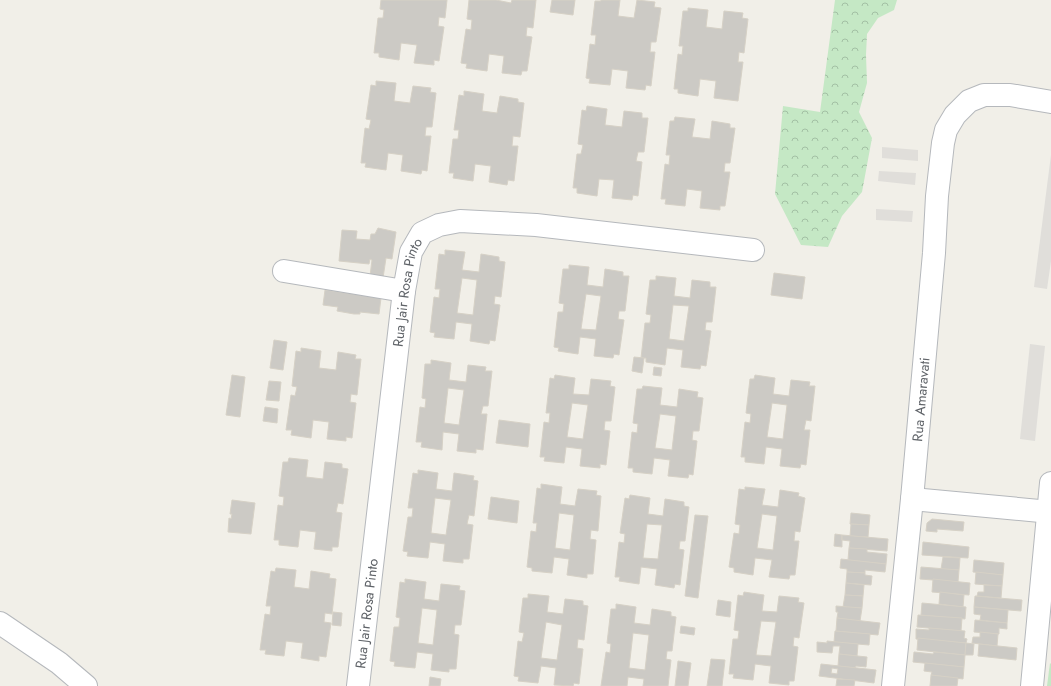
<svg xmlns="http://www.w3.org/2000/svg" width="1051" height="686" viewBox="0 0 1051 686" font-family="Jost,sans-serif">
<defs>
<pattern id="forest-crowns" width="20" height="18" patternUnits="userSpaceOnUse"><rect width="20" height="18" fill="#c5e8c5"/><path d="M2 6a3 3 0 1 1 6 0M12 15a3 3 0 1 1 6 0" fill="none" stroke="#a3c0a4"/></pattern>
</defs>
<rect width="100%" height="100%" fill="#f1efe8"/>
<g fill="#e0deda">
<polygon points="882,147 918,150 918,161 882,158"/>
<polygon points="1051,155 1051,261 1047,289 1034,287"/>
<polygon points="879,171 916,173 915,185 878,181"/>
<polygon points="876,209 913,211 912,222 876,220"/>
<polygon points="1030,344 1045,346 1035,441 1020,439"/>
</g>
<g fill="url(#forest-crowns)">
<polygon points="835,0 897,0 894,10 878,18 867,34 866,55 867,83 859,112 872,138 862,192 842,216 828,247 801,245 775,194 783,106 820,112"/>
<polygon points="1050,663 1051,664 1051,686 1047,686"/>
</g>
<g fill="#cccac5" stroke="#d6d1c6" fill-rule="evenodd">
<polygon points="381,0 447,0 445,18 439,17 438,26 444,27 439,61 434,60 434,65 414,63 417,45 401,43 399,60 379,57 379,53 374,53 378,18 383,18 384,10 380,9"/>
<polygon points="469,0 496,0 511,3 512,0 536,0 533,28 527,27 526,36 532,37 527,71 522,71 521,75 502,73 504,56 489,54 487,71 466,68 467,64 461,63 466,29 471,30 472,20 467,19"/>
<polygon points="552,0 575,0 573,15 550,12"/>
<polygon points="601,0 620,0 618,16 634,18 637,0 655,2 654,7 661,8 656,42 651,42 650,52 655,52 651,86 646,85 645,90 626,88 628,71 612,69 610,85 589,83 590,79 586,78 590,44 595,45 596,35 591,35 595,1 601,1"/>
<polygon points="688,8 708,10 706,27 722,29 724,11 743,13 742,18 748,19 744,53 739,52 738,62 743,62 738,101 714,98 716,81 700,79 698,96 678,93 678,89 674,89 678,54 682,55 683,46 679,46 683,11 688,11"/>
<polygon points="376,81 396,83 394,101 410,103 413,86 431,88 430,92 436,93 432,127 426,127 425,136 431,136 427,171 422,170 421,174 401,171 403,155 388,153 386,170 365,167 366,163 361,163 365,128 369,129 371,120 366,119 371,85 376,86"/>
<polygon points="464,91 484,94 482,111 497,113 500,96 518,99 518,102 524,103 520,137 513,136 512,146 518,146 514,181 508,180 507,185 489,182 491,166 475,164 473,181 453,178 454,173 449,173 453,139 458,139 459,130 454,130 459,95 464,96"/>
<polygon points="587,106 607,109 605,125 622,127 624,111 642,113 642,118 648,118 644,152 638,152 636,161 642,162 638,196 633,195 632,200 612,198 614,180 599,179 597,196 577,193 577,188 573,188 577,154 581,154 583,145 578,144 582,110 586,111"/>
<polygon points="675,117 695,119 692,137 710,139 712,121 730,124 730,128 735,128 730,163 725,163 724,172 730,172 725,206 720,206 720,210 700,208 702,191 687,189 685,206 665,204 666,199 661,199 665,164 669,165 670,155 666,155 670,121 674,121"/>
<polygon points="378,228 396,232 392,259 386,258 383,278 370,276 372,260 370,259 369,264 339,261 342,230 357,231 356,239 370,240 371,234 375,234"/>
<path d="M445,250l20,2 -3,18 17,2 2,-18 18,3v4l6,1 -4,35 -6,-1 -1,8 6,1 -5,36 -5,-1 -1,4 -19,-3 2,-17 -16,-2 -2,17 -20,-2 1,-4 -5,-1 4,-35 5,1 1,-9h-5l4,-35 6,1zM462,278l15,2 -4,35 -16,-2z"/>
<path d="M569,265l20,2 -2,18 16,2 2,-18 18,3v4h6l-4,35h-6l-1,8 6,1 -5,35 -5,-1 -1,4 -19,-2 2,-17 -16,-2 -2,17 -20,-3 1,-3 -5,-1 4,-35h5l1,-8 -5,-1 4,-34h6zM586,294l15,2 -5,34 -15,-1z"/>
<polygon points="774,273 805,277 802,299 771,295"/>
<path d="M656,276l20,2 -2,18 16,2 2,-18 18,2v5h6l-4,35h-6l-1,8 6,1 -5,35 -5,-1 -1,4 -19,-2 2,-17 -16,-2 -2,17 -19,-3v-4h-5l4,-35h5l1,-8 -5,-1 4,-34h6zM673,305l16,1 -5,35 -15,-2z"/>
<polygon points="325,290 381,298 379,314 360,312 360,314 354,314 337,311 338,307 323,305"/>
<polygon points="274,340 287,342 283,370 270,368"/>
<polygon points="301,348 321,351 319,368 336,370 338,352 356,355 355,359 361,359 357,395 351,394 350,402 356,403 352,438 346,437 346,441 327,439 329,422 313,420 311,438 291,435 292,430 286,430 291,395 295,396 297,387 292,386 296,351 301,352"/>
<polygon points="634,357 644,358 642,373 632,371"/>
<path d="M431,360l20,3 -2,17 17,2 2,-17 18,2 -1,4h7l-4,35h-5l-2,8h6l-4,36 -7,-1v4l-19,-2 2,-17 -16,-2 -1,18 -21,-3 1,-5h-6l4,-35 5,1 1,-9 -4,-1 3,-34h6zM448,388l16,2 -5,35 -15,-2z"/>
<polygon points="654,367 662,368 661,376 653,375"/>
<polygon points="232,375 245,377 240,417 226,415"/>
<path d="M555,375l20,3 -2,16 16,1 2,-16 20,2 -1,5 5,1 -4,34h-6l-1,9 6,1 -4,34 -6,-1v4l-20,-2 2,-17 -16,-2 -2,16 -20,-2 1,-4h-5l4,-35 5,1 1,-10h-4l4,-35 4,1zM572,403l16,2 -5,34 -16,-2z"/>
<path d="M755,375l20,3 -2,16 16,2 2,-16 19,2 -1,4h6l-4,35 -5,-1 -2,10h6l-4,35 -5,-1 -1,4 -20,-2 2,-17 -16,-2 -2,17 -19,-2v-5h-4l4,-35 5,1 1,-9 -5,-1 4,-34h4zM772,403l15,2 -4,34 -16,-2z"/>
<polygon points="269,381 281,382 279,401 266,400"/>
<path d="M643,386l19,2 -2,17 17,2 2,-18 19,3 -1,5 6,1 -4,33h-6l-1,9 5,1 -4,34 -4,-1 -1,4 -20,-2 2,-16 -16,-2 -2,16 -19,-2v-4h-5l4,-36 5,1 1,-9 -5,-1 4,-34h5zM660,414l16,2 -4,34 -17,-2z"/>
<polygon points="265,407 278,409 277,423 263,421"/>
<polygon points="499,420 530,424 528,447 496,443"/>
<polygon points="289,458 308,460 306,477 323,479 325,462 342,464 342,468 348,469 343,504 338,503 336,512 342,513 338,547 332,547 332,551 314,549 316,532 300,530 298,547 279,545 279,540 274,540 278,505 283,506 284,497 279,496 283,462 288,462"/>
<path d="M418,470l20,3 -2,16 16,2 2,-18 20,3 -1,4 5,1 -4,35 -5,-1 -2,9 6,1 -4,34h-6v4l-20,-2 2,-17 -15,-2 -2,16 -21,-2 1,-4 -5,-1 5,-34h4l1,-9h-5l5,-35 5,1zM435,498l16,2 -5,35 -15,-2z"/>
<path d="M541,484l21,3 -2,17 15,2 3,-17 19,2 -1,4 5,1 -3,35 -7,-1 -1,9 6,1 -3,34h-6v4l-20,-3 2,-16 -15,-2 -2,16 -20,-2v-3l-5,-1 4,-36 5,1 1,-9h-4l4,-35 4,1zM559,513l15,2 -4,35 -15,-2z"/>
<path d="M745,487l20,2 -3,16 16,2 2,-17 19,3 -1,3 7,2 -5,34 -5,-1 -1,10h5l-4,34h-5l-1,4 -20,-2 3,-17 -17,-2 -2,17 -19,-3v-4l-5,-1 5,-34 5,1 1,-9 -5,-1 4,-35 6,1zM762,514l15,2 -4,34 -16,-2z"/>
<path d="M630,495l20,3 -2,16 15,2 2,-17 19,3v4l5,1 -4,34h-5l-1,8 5,1 -4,35 -5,-1 -1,4 -19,-3 2,-16 -16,-2 -2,17 -20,-3 1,-4h-5l4,-35 5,1 1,-9 -5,-1 5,-35 4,1zM647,524l15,1 -4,34 -15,-1z"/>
<polygon points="491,497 519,501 517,523 488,519"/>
<polygon points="232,500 255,503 251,534 228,532 229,518 231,519 232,514 230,514"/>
<polygon points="851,513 870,515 869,525 850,524"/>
<polygon points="695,515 708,516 698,598 685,596"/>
<polygon points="932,519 964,522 963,531 937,529 937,532 926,531 927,523"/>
<polygon points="851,524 869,525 868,537 850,536"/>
<polygon points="835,534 842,535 842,547 834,546"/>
<polygon points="842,535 888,539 887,551 849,548 850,541 842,540"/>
<polygon points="923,542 969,547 968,558 922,555"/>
<polygon points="849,548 867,549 867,552 887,554 886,564 848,560"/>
<polygon points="943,557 960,558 959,570 941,569"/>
<polygon points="841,559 886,564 885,572 865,570 865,573 847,572 847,569 840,568"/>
<polygon points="974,560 1004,563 1003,575 973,572"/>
<polygon points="921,567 959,570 958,582 920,579"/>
<polygon points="276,568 296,570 294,587 309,589 311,571 330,574 329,578 336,579 332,614 325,613 324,622 331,623 326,657 319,656 319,661 301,658 303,643 286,641 284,656 265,654 266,650 260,650 265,614 270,615 271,606 266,606 271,571 275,572"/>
<polygon points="847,572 865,573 865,575 872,576 871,585 846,583"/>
<polygon points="976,572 1003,575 1002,586 975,584"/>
<path d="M405,579l21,3 -2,17 15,2 2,-17 19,2 -1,4 6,1 -4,34h-6l-1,9 5,1 -3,34h-7v3l-18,-2 2,-16 -16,-2 -2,16 -21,-2 1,-4 -5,-1 4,-34h5l1,-9 -4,-1 4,-35 5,1zM422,608l15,2 -4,35 -15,-2z"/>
<polygon points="933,579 970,583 969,595 932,592"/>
<polygon points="846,583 864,585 863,596 845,595"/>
<polygon points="984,585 1002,586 1001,598 977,596 978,592 984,592"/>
<path d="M744,592l20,3 -2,16 15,1 2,-16 20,2 -1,4 6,1 -5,35 -5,-1 -1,9 5,1 -4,34h-5v4l-20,-2 2,-17 -16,-2 -2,16 -20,-2 1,-4h-5l4,-35h5l1,-8 -5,-1 4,-35 5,1zM761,621l15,1 -5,34 -15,-1z"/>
<polygon points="940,592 964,595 963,607 939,604"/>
<path d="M528,594l21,2 -2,16 16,2 2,-15 18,2v4l5,1 -4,34 -6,-1 -1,9 6,1 -4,35 -5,-1 -1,3 -19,-1 2,-17 -15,-2 -3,17 -20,-2 1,-4 -5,-1 4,-35 4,1 2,-9 -5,-1 4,-34h5zM546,622l16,3 -5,35 -16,-2z"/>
<polygon points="845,595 863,596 862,608 843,607"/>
<polygon points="975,596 1022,600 1021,611 974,607"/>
<polygon points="718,600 731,602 730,617 716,615"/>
<polygon points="922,603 966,607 965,619 921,615"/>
<path d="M616,604l20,3 -2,16 16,2 2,-16 19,3v4l5,1 -4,34h-5l-1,8 5,1 -3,26h-25l1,-7 -16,-2 -1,9h-26l5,-34 4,1 1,-9 -4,-1 4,-34h5zM633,633l16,2 -4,35 -16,-2z"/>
<polygon points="836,606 862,608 860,621 837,618 838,612 836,612"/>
<polygon points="974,607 1008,610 1007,623 980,620 981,615 974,614"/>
<polygon points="333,612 342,613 341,626 332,625"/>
<polygon points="918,615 962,618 961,631 917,627"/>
<polygon points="837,618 880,623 878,635 836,631"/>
<polygon points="975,620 1007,623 1007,629 999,628 999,634 974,632"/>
<polygon points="681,626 695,628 694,635 680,633"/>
<polygon points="929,628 965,631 964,638 967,639 966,643 916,639 916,629 929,630"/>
<polygon points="835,631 870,634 869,645 834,642"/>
<polygon points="980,632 998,634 997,646 972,643 973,637 980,637"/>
<polygon points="918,638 966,643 965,655 917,650"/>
<polygon points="827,641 858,644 857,656 839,654 840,646 833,646 832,653 817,652 817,642 827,643"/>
<polygon points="966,643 974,644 973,655 965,655"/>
<polygon points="979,644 1017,648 1016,660 978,656"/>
<polygon points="914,652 933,654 934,652 965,655 964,667 913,662"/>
<polygon points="839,654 867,657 866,667 856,666 855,668 838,666"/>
<polygon points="711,659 725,660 722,686 707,686"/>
<polygon points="678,661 691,663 688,686 675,686"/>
<polygon points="925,663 964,667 963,679 931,675 932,672 924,671"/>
<path d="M821,664l55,6 -2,13 -55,-7zM832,668l6,1 -1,5 -6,-1z"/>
<polygon points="931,675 958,678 957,686 930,686"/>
<polygon points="430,677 441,679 440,686 429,686"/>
<polygon points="837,679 855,680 854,686 836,686"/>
</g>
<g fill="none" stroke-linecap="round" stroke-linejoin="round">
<defs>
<g id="minor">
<polyline points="284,271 404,291"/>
<polyline points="912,499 1051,512"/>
<polyline points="0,623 59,663 86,686"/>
<path id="s1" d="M358,686l46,-395 7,-39 11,-19 17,-8 21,-4 76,4 217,25"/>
<path id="s2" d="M893,686l19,-187 22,-246 3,-57 6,-53 3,-13 9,-15 14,-14 15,-6h26l41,7"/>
<polyline points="1032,686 1051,483"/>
</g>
</defs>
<use href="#minor" stroke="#b5b8bc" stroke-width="24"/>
<use href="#minor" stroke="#fff" stroke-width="22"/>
</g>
<g text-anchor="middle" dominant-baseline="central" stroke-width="3" stroke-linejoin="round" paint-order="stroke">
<g font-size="14" fill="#5f6368" stroke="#fff">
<text stroke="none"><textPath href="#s1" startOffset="397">Rua Jair Rosa Pinto</textPath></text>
<text stroke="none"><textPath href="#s2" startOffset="288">Rua Amaravati</textPath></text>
<text stroke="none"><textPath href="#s1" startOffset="73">Rua Jair Rosa Pinto</textPath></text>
</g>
</g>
</svg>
